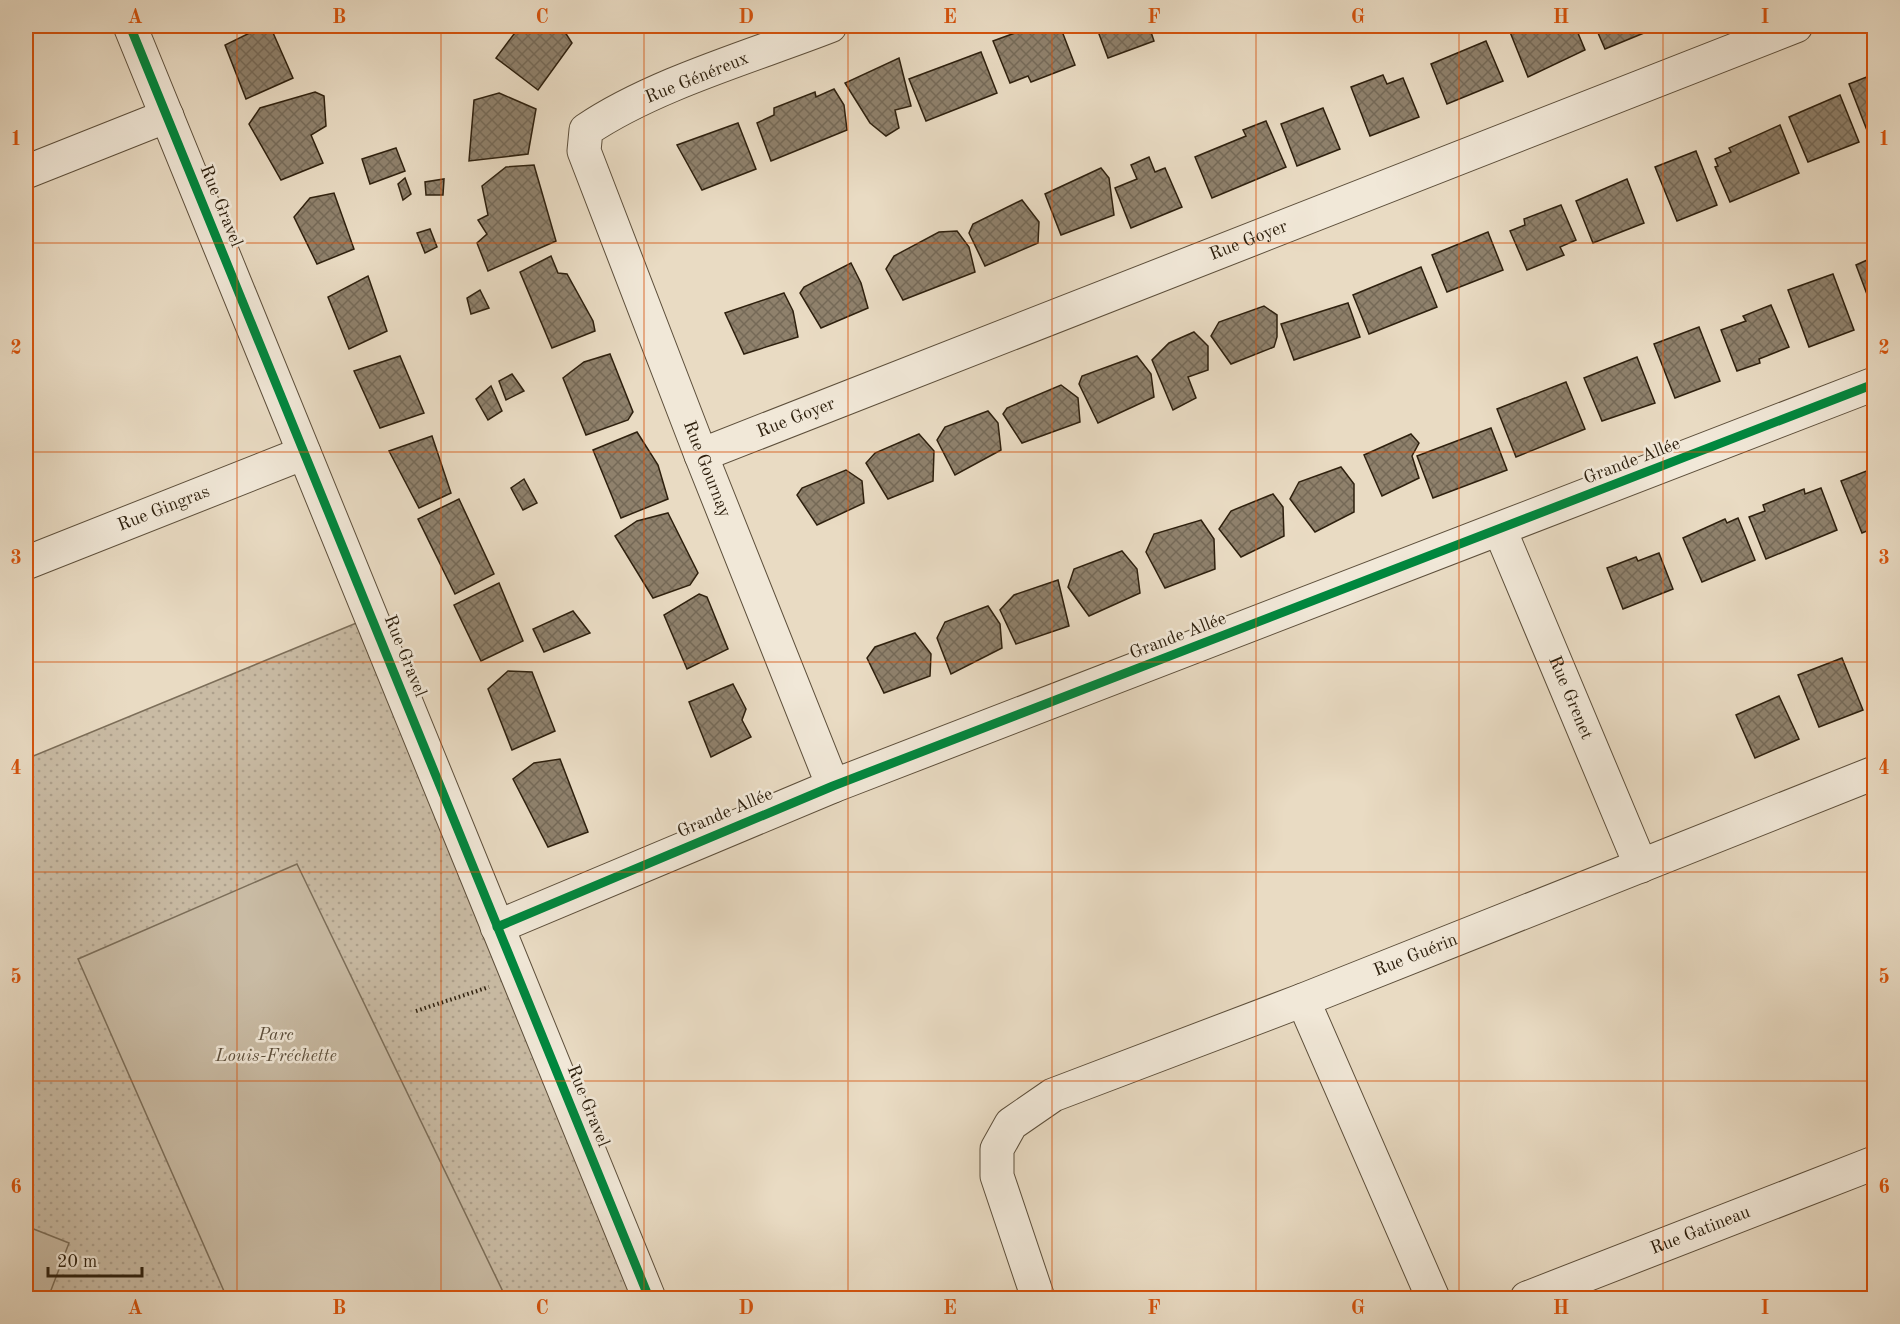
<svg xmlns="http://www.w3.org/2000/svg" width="1900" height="1324" viewBox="0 0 1900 1324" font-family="'Old Standard TT',serif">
<defs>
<pattern id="grass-dots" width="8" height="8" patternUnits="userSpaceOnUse" patternTransform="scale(1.5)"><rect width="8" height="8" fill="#c9bba4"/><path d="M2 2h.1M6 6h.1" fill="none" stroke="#ada08c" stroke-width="1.8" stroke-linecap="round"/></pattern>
<pattern id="building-cross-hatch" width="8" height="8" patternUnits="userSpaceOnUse" patternTransform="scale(1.5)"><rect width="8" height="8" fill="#8f816c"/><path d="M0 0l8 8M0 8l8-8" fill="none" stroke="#756957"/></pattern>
</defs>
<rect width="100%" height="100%" fill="#e9dbc3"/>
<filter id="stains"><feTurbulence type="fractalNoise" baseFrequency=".00333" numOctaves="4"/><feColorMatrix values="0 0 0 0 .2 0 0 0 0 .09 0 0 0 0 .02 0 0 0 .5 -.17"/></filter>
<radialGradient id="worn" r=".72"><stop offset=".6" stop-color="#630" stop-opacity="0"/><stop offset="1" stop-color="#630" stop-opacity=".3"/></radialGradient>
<polygon fill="url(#grass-dots)" stroke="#7c6e59" stroke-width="1.5" points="371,617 649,1298 26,1298 26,759"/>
<g fill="#c9bba4" stroke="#7c6e59" stroke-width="1.5">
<polygon points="297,864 506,1298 227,1298 78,959"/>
<polygon points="26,1226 69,1243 48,1298 26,1298"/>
</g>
<g fill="url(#building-cross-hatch)" stroke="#2e200e" stroke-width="1.5">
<polygon points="264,26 270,26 293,78 246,99 225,45"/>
<polygon points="520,26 561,26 572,43 538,90 496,58"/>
<polygon points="585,26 607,26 591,33"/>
<polygon points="1034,26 1060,26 1075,65 1031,82 1028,76 1010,83 993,41"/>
<polygon points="1096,26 1149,26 1154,41 1108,58"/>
<polygon points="1526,26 1575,26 1585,50 1528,77 1510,32"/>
<polygon points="1595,26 1661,26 1605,49"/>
<polygon points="1486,41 1503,81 1447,104 1431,64"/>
<polygon points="981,52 997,93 926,121 909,79"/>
<polygon points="899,58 911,106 895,110 899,128 886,136 870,123 845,83"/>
<polygon points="1874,74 1874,130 1868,133 1849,84"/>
<polygon points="1383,75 1387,84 1403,78 1419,117 1370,136 1351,87"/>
<polygon points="834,89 844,105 847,130 771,161 757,123 774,115 774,108 815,92 816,97"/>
<polygon points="315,92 324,96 326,126 311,135 323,163 281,180 249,124 260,108"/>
<polygon points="499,93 536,109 528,154 469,161 474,100"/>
<polygon points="1840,95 1859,142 1808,162 1789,117"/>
<polygon points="1323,108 1340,149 1297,166 1281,124"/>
<polygon points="1266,121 1286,167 1212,198 1195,157 1246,136 1243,130"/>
<polygon points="738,123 756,169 702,190 677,145"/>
<polygon points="1780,125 1799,173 1730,202 1715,167 1718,166 1715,159 1731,152 1729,148"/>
<polygon points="396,148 405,171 370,184 362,159"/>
<polygon points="1696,151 1717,205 1677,221 1655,167"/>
<polygon points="1149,157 1155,172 1165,168 1182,207 1131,228 1115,188 1137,179 1131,165"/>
<polygon points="534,165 556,241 488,271 477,243 487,234 478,220 488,215 482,186 506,167"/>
<polygon points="1101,168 1109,178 1114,215 1061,235 1045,194"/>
<polygon points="405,178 411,194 403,200 398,184"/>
<polygon points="444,179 443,195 426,195 425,182"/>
<polygon points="1627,179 1644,223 1593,243 1576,201"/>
<polygon points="334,193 354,249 317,264 294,217 310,198"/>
<polygon points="1022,200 1039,222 1038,243 985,266 969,233 973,224"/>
<polygon points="1561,205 1576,240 1560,247 1564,255 1527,270 1510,231 1525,225 1524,219"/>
<polygon points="430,229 437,247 425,253 417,233"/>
<polygon points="957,231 969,247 975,272 903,300 886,269 894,256 939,232"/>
<polygon points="1488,232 1503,270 1447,292 1432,255"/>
<polygon points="551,256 558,273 567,274 593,321 595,331 552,348 520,272"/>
<polygon points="1874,257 1874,313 1856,265"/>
<polygon points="851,263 861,283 868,308 821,328 800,293 804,287"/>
<polygon points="1421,267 1437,307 1369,334 1353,295"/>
<polygon points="1833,274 1854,330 1809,347 1788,290"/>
<polygon points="368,276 387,331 349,349 328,297"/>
<polygon points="480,290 489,308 471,314 467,298"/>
<polygon points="784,293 793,311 798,337 744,354 725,313"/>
<polygon points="1348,303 1360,337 1294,360 1281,324"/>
<polygon points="1771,305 1789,347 1759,359 1760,363 1737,371 1721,330 1746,321 1743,316"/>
<polygon points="1264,306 1277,315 1277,337 1274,347 1231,364 1211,336 1219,322"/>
<polygon points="1699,327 1720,381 1675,398 1654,344"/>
<polygon points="1194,332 1208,346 1208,370 1188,377 1196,398 1173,410 1152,360 1169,343"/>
<polygon points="610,354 633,412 628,420 586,435 563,378 584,362"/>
<polygon points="400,356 424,413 380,428 354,371"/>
<polygon points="1137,356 1151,374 1154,397 1098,423 1079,384 1082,376"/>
<polygon points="1637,357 1655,403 1602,421 1584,378"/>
<polygon points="512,374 524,391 506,400 499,381"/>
<polygon points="1566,382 1585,429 1516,457 1497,409"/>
<polygon points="1061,385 1078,398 1080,422 1022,443 1003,414 1007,408"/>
<polygon points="491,386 502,411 488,420 476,399"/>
<polygon points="988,411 998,423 1001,450 955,475 937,440 945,427"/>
<polygon points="1491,428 1507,470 1433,498 1417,456"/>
<polygon points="637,432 658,465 668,499 621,518 593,450"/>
<polygon points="919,434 934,451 933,481 888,499 866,463 875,453"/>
<polygon points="1411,434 1419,443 1412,456 1419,478 1382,496 1364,455"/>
<polygon points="432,436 451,493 419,508 389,451"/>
<polygon points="1341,467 1354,484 1354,512 1315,532 1290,499 1299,482"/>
<polygon points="1874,468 1874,528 1862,533 1841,481"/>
<polygon points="846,470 862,481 864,503 817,525 797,495 802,488"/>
<polygon points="524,479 537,503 523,510 511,488"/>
<polygon points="1821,488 1837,530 1766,559 1749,517 1765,511 1763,505 1804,489 1805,494"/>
<polygon points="1273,494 1283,507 1284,536 1241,557 1219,529 1231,511"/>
<polygon points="459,499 494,574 455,594 418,519"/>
<polygon points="668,513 698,573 690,585 653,598 615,536 637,521"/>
<polygon points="1738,518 1755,560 1702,582 1683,538 1725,519 1727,523"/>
<polygon points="1201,520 1214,539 1215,569 1165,588 1146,552 1154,534"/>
<polygon points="1122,551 1137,569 1140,593 1089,616 1068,587 1074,569"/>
<polygon points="1659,553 1673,589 1623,609 1607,568 1636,557 1638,561"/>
<polygon points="1058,580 1069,626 1016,644 1000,610 1014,595"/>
<polygon points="499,583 523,641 481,661 454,605"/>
<polygon points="699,594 707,597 728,649 687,669 664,615"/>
<polygon points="988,606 1000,624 1002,648 951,674 937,638 945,622"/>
<polygon points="573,611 590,633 544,652 533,629"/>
<polygon points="915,633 931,654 930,676 884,693 867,658 875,647"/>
<polygon points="1842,658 1863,710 1819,727 1798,675"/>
<polygon points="508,671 532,672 555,731 512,750 488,689"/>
<polygon points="733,684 746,709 742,720 751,737 711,757 689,702"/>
<polygon points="1779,696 1799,739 1755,758 1736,715"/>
<polygon points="560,759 588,832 548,847 513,779 534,763"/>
</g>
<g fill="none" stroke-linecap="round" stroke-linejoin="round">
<defs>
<g id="minor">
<polyline points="130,26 649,1298"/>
<path id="s1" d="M830,26c-77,30 -176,58 -244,104l-2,21 117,304 132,331"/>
<polyline points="26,172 167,116"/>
<path id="s2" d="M701,455l1095,-429"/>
<path id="s3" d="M1500,530l141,336"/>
<path id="s4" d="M26,563l278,-110"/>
<polyline points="497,927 833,786 1874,384"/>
<polyline points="1303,1000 1433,1298"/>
<path id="s5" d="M1038,1298l-41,-122v-27l14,-25 42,-29 250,-95 571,-227"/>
<path id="s6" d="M1527,1298l347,-135"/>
</g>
</defs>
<use href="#minor" stroke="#5d4f3b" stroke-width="35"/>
<polyline stroke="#2e200e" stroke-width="4" stroke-dasharray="1.5 3" stroke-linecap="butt" points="416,1011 489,987"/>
<use href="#minor" stroke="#f1e8d8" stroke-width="33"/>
<defs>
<g id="cycleway">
<polyline points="130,26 649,1298"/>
<polyline points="497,927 833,786 1874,384"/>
</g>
</defs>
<use href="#cycleway" stroke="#f1e8d8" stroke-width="13"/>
<use href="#cycleway" stroke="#00873e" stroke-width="9"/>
</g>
<path fill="none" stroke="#d5530c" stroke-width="1.5" stroke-opacity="0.55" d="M237,26v1272M441,26v1272M644,26v1272M848,26v1272M1052,26v1272M1256,26v1272M1459,26v1272M1663,26v1272M26,243h1848M26,452h1848M26,662h1848M26,872h1848M26,1081h1848"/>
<g text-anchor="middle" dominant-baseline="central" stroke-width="5" stroke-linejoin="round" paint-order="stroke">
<g font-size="18" fill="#2e200e" stroke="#f1e8d8">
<text transform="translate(697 78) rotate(-22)">Rue Généreux</text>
<text transform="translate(221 206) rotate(68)">Rue Gravel</text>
<text stroke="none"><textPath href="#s2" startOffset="588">Rue Goyer</textPath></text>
<text stroke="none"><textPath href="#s2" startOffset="102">Rue Goyer</textPath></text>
<text transform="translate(1632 461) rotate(-21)">Grande Allée</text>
<text stroke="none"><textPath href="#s1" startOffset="628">Rue Gournay</textPath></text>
<text stroke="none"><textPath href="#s4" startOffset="148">Rue Gingras</textPath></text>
<text transform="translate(1178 636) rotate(-21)">Grande Allée</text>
<text transform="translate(405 656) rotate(68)">Rue Gravel</text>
<text stroke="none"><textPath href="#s3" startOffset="182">Rue Grenet</textPath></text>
<text transform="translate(725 813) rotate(-23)">Grande Allée</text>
<text stroke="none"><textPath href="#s5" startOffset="624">Rue Guérin</textPath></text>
<text transform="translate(588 1106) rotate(68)">Rue Gravel</text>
<text stroke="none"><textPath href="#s6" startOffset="186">Rue Gatineau</textPath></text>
</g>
<g font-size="18" font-style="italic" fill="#5c4e3b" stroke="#f1e8d8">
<text x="276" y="1035">Parc<tspan x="276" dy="21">Louis-Fréchette</tspan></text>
</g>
</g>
<rect width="1900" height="1324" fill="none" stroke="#e9dbc3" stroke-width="66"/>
<path d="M48 1267v9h94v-9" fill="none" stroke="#2e200e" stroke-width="3"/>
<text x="57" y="1267" font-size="18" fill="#2e200e" stroke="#f1e8d8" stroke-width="4.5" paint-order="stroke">20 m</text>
<rect x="33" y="33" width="1834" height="1258" fill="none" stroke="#d5530c" stroke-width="2"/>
<g font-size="20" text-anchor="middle" font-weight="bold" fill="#d5530c">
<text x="135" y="23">A</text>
<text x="339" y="23">B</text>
<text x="542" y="23">C</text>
<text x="746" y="23">D</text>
<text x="950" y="23">E</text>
<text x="1154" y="23">F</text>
<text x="1358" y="23">G</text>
<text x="1561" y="23">H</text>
<text x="1765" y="23">I</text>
<text x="16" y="145">1</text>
<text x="1884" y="145">1</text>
<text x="16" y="354">2</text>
<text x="1884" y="354">2</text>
<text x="16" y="564">3</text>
<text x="1884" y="564">3</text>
<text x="16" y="774">4</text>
<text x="1884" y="774">4</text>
<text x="16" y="983">5</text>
<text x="1884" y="983">5</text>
<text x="16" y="1193">6</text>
<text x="1884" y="1193">6</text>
<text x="135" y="1314">A</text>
<text x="339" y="1314">B</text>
<text x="542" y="1314">C</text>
<text x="746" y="1314">D</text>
<text x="950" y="1314">E</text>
<text x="1154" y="1314">F</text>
<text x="1358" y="1314">G</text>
<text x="1561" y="1314">H</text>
<text x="1765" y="1314">I</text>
</g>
<rect width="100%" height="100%" filter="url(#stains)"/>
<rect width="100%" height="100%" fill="url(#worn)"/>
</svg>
